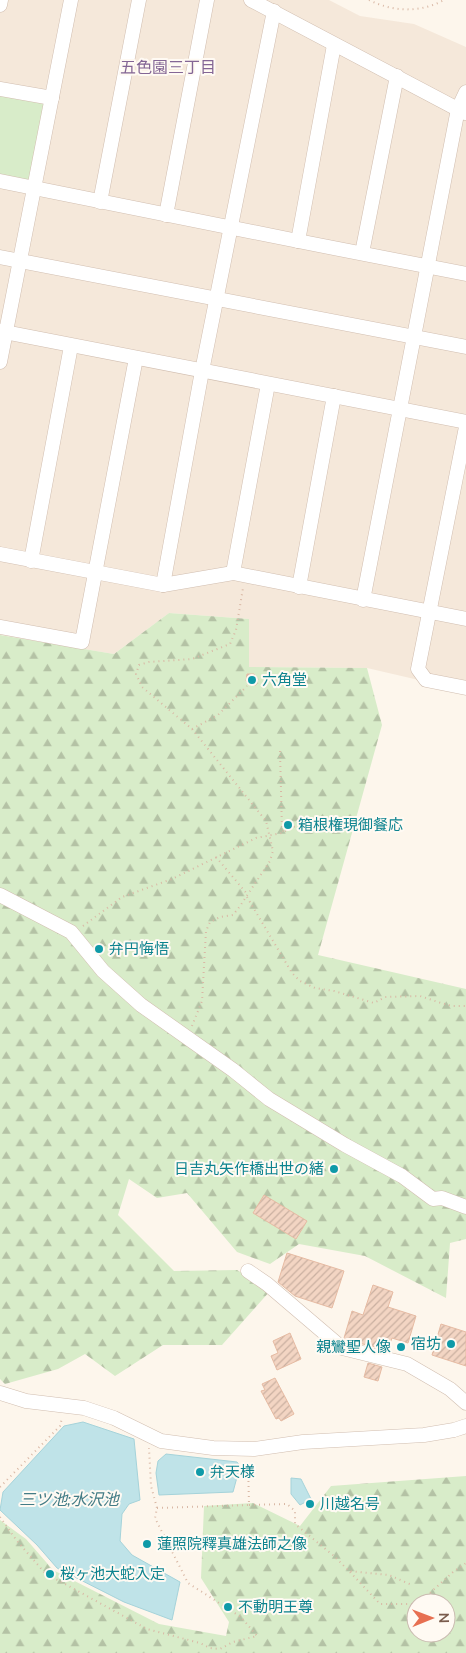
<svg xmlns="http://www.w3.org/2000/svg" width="466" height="1653" viewBox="0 0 466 1653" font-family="'Nunito Sans','Noto Sans JP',sans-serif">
<defs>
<pattern id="forest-firs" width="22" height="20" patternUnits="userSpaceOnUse" patternTransform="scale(1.25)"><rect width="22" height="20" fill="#d8ecc9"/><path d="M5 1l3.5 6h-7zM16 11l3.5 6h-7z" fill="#b4c2a5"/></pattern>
<pattern id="building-hatch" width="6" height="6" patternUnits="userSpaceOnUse" patternTransform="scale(1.25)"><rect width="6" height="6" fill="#f3d5c3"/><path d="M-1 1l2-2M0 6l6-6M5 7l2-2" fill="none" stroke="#cab0a1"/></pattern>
</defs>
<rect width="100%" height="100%" fill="#fdf6ec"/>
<polygon fill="#f5e8da" points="0,0 329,0 360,16 414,24 466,47 466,691 367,668 249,667 249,619 169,613 114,654 0,635"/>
<g fill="url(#forest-firs)" fill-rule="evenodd">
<polygon points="169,613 249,619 249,667 367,668 382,725 318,955 466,989 466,1239 450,1243 446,1298 365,1256 299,1244 270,1264 237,1252 187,1193 157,1198 129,1179 118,1215 174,1271 237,1270 270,1291 222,1345 163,1345 115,1376 85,1354 58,1369 5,1384 0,1379 0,635 114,654"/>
<path d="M466,1476v177h-466v-133l26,19 27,31 106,54 67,12 3,-14 -28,-44 3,-72 49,-3 47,23 31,-40zM416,1603h30v30h-30z"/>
</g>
<polygon fill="#d8ecc9" points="0,96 47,102 31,183 0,177"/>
<g fill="#bfe3e8" stroke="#a5d3da">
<polygon points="83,1422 134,1439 140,1500 129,1504 122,1514 120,1541 132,1555 180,1582 172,1620 124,1602 57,1568 37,1545 0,1510 3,1492 64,1426"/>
<polygon points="166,1454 237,1462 240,1466 233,1492 159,1495 156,1473 158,1461"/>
<polygon points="291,1478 301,1479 311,1499 300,1505 291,1494"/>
</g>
<g fill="url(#building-hatch)" stroke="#e6bba3">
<polygon points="247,674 254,674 258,679 256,685 250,685 246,681"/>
<polygon points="264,1195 307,1221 296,1239 253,1213"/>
<polygon points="287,1253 344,1271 332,1308 295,1296 278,1282"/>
<polygon points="373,1285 393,1292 388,1307 416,1316 408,1343 392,1338 388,1350 346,1340 344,1338 352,1311 363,1315"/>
<polygon points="441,1324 466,1332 466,1366 432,1355"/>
<polygon points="290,1333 301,1359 277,1370 271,1356 278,1353 273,1341"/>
<polygon points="368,1363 382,1367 378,1381 364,1377"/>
<polygon points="275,1378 294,1414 281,1421 279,1418 276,1419 261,1391 265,1390 262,1384"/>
</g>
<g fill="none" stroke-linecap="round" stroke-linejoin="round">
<defs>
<g id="minor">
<polyline points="251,0 465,113"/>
<polyline points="0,5 1,0"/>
<polyline points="0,89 52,98"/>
<polyline points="0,181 298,241 466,274"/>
<polyline points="100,202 139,0"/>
<polyline points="166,215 207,0"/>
<polyline points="298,241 334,45"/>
<polyline points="362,253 397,76"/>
<polyline points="0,257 466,347"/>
<polyline points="0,331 466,422"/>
<polyline points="0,362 71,0"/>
<polyline points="466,427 418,669 426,680 466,688"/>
<polyline points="0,554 163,585 233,573 466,619"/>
<polyline points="31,561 71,346"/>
<polyline points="233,573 268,384"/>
<polyline points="163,585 202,371 274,11"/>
<polyline points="299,587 334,396"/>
<polyline points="363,600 458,109 466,92"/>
<polyline points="0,627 82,642 136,358"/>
<polyline points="0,895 71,932 103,971 141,1005 233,1070 269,1099 345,1145 402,1176 433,1199 442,1198 466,1207"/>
<polyline points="248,1271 267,1284 342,1348 407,1364 450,1389 466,1403"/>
<polyline points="0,1393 26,1401 84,1408 114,1418 161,1441 213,1448 254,1449 303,1442 424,1435 454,1430 466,1426"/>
</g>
</defs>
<use href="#minor" stroke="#d1beb0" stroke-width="15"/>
<g stroke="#d9b8a5" stroke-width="2" stroke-dasharray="1 4" stroke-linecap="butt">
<path d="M369,0c24,12 51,13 75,0"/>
<polyline points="192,729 218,715 247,686"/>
<polyline points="280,751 282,830 284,832"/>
<polyline points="216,857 248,895"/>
<polyline points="247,897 292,973 300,981 315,988 334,991 374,1003 385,997 420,996 441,1003 452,1006 466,1006"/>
<polyline points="83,926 122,897 172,879 256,838 282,833 305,821"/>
<polyline points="192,1026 202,1001 206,931 210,922 220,917 233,915 240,906 270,861 273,851 266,821 192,729 142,687 136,674 139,665 149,662 192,659 230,644 236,630 243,588"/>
<polyline points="0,1487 60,1426 62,1418"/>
<polyline points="249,1505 287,1504 295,1511 295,1524 334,1556 349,1571 389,1575 412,1585"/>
<polyline points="157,1508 249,1505 248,1462"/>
<polyline points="0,1517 17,1541 45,1573 147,1629 200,1643 210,1648 220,1649 233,1642 257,1636 241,1617 188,1583 155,1518 157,1508 151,1486 149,1448"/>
<polyline points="350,1572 380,1604 416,1604"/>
<polyline points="419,1603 453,1572 466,1563"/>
</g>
<use href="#minor" stroke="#fff" stroke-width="14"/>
</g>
<g fill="#0f9aa8" stroke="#fffaf3" stroke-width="2">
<circle cx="252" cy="680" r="5"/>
<circle cx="288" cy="825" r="5"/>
<circle cx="99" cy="949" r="5"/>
<circle cx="334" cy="1169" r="5"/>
<circle cx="451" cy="1344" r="5"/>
<circle cx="401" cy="1347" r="5"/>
<circle cx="200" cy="1472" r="5"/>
<circle cx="310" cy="1504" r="5"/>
<circle cx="147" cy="1544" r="5"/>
<circle cx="50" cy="1574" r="5"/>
<circle cx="228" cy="1607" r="5"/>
</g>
<g text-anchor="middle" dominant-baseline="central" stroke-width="4" stroke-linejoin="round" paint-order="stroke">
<g font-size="15" fill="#0d838f" stroke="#fffaf3" text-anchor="start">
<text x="262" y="680">六角堂</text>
<text x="298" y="825">箱根権現御餐応</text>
<text x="109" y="949">弁円悔悟</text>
<text x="324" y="1169" text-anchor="end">日吉丸矢作橋出世の緒</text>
<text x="441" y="1344" text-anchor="end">宿坊</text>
<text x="391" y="1347" text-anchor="end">親鸞聖人像</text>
<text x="210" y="1472">弁天様</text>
<text x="320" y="1504">川越名号</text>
<text x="157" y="1544">蓮照院釋真雄法師之像</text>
<text x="60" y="1574">桜ヶ池大蛇入定</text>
<text x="238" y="1607">不動明王尊</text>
</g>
<g font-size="16" fill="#846695" stroke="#fffaf3">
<text x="168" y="68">五色園三丁目</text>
</g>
<g font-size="16" font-style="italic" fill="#437c86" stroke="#fffaf3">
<text x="69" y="1500">三ツ池;水沢池</text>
</g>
</g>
<g transform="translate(431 1618) rotate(89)"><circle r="24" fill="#fffaf3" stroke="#cabbb1"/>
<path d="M0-4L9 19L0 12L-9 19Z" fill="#e76f51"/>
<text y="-8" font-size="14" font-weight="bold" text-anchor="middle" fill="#7a5c4d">N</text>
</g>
</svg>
